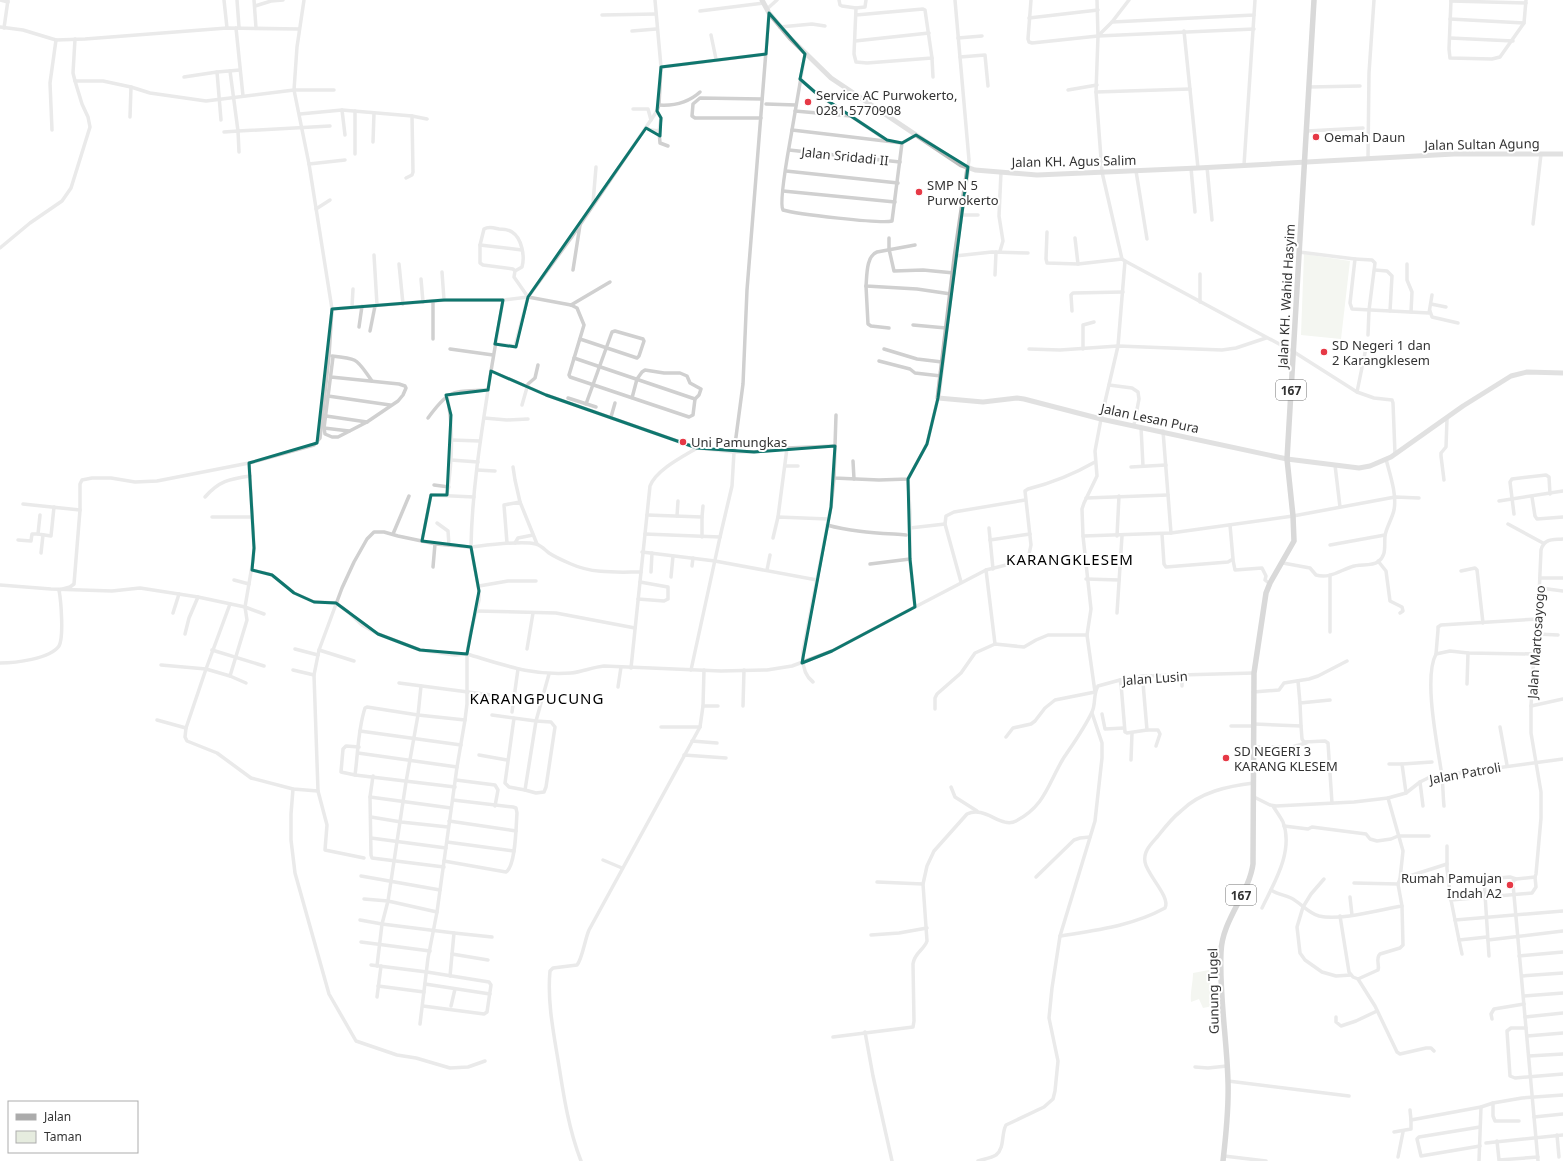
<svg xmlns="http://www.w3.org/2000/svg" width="1563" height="1161" viewBox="0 0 1563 1161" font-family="'Noto Sans',sans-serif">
<rect width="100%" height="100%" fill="#fff"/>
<g fill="#e6ecdf">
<polygon points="1304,254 1350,261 1341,339 1301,335"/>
<path d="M1209,970l4,36 -10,2 -4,-9 -8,3c-1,-10 2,-19 2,-29z"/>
</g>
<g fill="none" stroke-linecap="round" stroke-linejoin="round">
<g stroke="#d0d0d0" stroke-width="3.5">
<polyline points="0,0 8,2"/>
<polyline points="224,0 227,28"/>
<polyline points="237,0 239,27"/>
<polyline points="254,0 256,28"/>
<path d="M304,0l-7,47 -3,43 15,74 23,145 -3,47 -9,82 -6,7 -65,18 5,85 -1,12 -8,47 2,13 -17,56 -24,-7 -20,59 -1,9 2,4 30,12 34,25 42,11 25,2 -4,-116 5,-25 23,-62 12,-26 13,-23 7,-7h10l14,4 38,8 35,3c1,-59 11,-118 20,-176"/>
<polyline points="839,0 840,5 842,6 856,8"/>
<polyline points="955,0 969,160 968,167"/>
<polyline points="1031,0 1028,39 1029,42 1032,43 1098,36 1254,29"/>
<polyline points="1451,0 1449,49 1450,58 1492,59 1500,57 1524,23 1526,0"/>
<polyline points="1451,1 1526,3"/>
<polyline points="255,6 271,1 283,0"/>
<polyline points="767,9 777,0"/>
<polyline points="700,11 764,3"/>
<polyline points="602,15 656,14"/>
<polyline points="856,15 923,9 925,10 932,58 867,63 856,62 854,54 856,8 865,7 866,0"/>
<polyline points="1029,18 1098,10"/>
<polyline points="1450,19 1524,23"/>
<polyline points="1112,22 1254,15 1255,0"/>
<polyline points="0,27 23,30 56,40 85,39 227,28 299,29"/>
<polyline points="780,27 812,24 825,26"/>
<polyline points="4,28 8,0"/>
<polyline points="236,28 243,96"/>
<polyline points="632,31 656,29"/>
<polyline points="1184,31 1198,168"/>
<polyline points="711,35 716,59"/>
<polyline points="1098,36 1112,22 1129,0"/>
<polyline points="958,38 982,36"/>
<polyline points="1450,38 1513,41"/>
<polyline points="75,39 73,73 75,81 103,81 131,87 150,93 206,101 294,90 334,90"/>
<polyline points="855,41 929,33"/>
<polyline points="960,57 985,55 988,86"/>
<polyline points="932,58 933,77"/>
<polyline points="661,67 766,54"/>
<polyline points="230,71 238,131 330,126"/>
<polyline points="217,72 240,70"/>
<polyline points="184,77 217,72 221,120"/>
<polyline points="800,79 816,93 850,116"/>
<polyline points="1309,87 1360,86"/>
<polyline points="1068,90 1097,85"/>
<polyline points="1096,92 1190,89"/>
<polyline points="766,104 796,105"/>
<path d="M659,105c16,1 29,-2 41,-13"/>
<polyline points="633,109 648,109 651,120"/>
<polyline points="342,110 345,135"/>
<polyline points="355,111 355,154"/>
<polyline points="795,111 851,116 885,139"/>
<polyline points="300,114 342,110 412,116 413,172 412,175 406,178"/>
<polyline points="412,116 427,119"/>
<polyline points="130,117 131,87"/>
<polyline points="761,118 695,118 692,116 693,104 700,98 762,99"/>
<polyline points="646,128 651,130 659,131 661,118 657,111"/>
<polyline points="52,130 50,83 56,40"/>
<path d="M792,130l110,13 -10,78c-11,3 -96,-7 -109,-11 -5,-8 7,-67 9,-80z"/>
<polyline points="792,130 805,54"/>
<polyline points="659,131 660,143 668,146"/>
<polyline points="1307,131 1363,128"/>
<polyline points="224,132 238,131 239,152"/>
<polyline points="373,142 374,113"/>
<polyline points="902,143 916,135"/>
<polyline points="789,150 900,162"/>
<polyline points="1368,158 1369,73 1374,0"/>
<polyline points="309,164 345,160"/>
<polyline points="1244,165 1254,15"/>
<polyline points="1207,167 1212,220"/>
<polyline points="1191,168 1195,212"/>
<polyline points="786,171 898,183"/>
<polyline points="1136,171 1147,239"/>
<polyline points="783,191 895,202"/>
<polyline points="593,203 596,167"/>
<polyline points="316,209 330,200"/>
<polyline points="961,215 978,215"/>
<polyline points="1533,224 1541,154"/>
<polyline points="1047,232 1046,259 1047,263 1078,264 1122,259"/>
<polyline points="889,238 889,249 894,271 923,270 954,273"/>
<polyline points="1075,238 1078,264"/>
<polyline points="480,245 522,250"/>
<path d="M915,245l-38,7c-11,4 -10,24 -11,34l51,3 34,5"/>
<polyline points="0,248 30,223 62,201 71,188 90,127 88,117 82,104 75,81"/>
<polyline points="1000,251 1003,241 999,216 1001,172"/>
<polyline points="1299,252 1355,259 1350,303 1352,309 1429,313 1432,295"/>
<polyline points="374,255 377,305"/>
<polyline points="955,256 992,252 1028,253"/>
<polyline points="1355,259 1372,260 1375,263 1369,310 1368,335"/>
<polyline points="1125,261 1294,352 1357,392 1374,398 1392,400 1393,403 1395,454"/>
<polyline points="399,264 403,304"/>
<polyline points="1407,264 1407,280 1412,292 1411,312"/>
<polyline points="573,270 580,225"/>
<polyline points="1375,270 1387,271 1392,276 1390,311"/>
<path d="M515,271l7,-4c3,-10 0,-29 -10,-35 -4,-3 -9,-3 -13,-3 -5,-1 -10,-3 -15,0l-4,16v18l3,2 30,4 2,2 -1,6 14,20 43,8 6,3 7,17 -15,50 1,2 119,40 4,-2 2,-16 4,-4 2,-6 -11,-6 -3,-7 -7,-3h-16l-19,-3 -3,2 -5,7 -5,19"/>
<polyline points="442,272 444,300"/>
<polyline points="1200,274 1200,302"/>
<polyline points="995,275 996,252"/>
<polyline points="421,279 423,302"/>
<polyline points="866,286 868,324 871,326 889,328"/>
<polyline points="503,300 491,371 546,395 697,448 734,452 754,452 787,448 835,446 834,478 879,480 908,479 927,444 938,398"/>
<polyline points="433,302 433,339"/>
<polyline points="1431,304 1446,307"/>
<polyline points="571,305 610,282"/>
<polyline points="352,307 353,289"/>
<polyline points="332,309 444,300 503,300 528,297 571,238 657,111 659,105 661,67 655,0"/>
<polyline points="1072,311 1071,295 1073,293 1123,292"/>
<polyline points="1430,311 1432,317 1458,323"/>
<polyline points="913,325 946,328"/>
<polyline points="359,327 362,306"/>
<polyline points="370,331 375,306"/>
<polyline points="580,339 637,358 639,356 644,341 643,339 615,331 612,332 586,404"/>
<polyline points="495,344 515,346 528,297"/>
<polyline points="450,349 493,355"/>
<polyline points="884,349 917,359 942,362"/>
<polyline points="1029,349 1060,350 1118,346 1222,350 1236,348 1266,338"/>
<polyline points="1083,349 1083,325 1094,322"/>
<path d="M332,356c28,3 24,3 40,25"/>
<polyline points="574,358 695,399"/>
<polyline points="879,361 910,369 915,373 941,376"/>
<polyline points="331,377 399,384 405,386 406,388 403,395 398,401 367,422 338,437 332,437 325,434 324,428 333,357"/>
<polyline points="1109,385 1132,388 1138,392 1139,399 1134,425"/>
<polyline points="1357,392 1367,343"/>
<polyline points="328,396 390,405"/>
<path d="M447,396c7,32 5,67 0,99"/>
<polyline points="568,398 596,407"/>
<polyline points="522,405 528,384 535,378 538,365"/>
<polyline points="326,416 367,422"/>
<polyline points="611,417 615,403"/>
<path d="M428,418c22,-30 24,-26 60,-28"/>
<polyline points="484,418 507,420 528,419"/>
<polyline points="1141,427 1143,466"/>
<polyline points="324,428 349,431"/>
<polyline points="1163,431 1171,533"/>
<polyline points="451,440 480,441"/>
<polyline points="835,446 836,415"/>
<polyline points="451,460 478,462"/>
<polyline points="853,461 854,479"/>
<polyline points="1335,465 1340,507"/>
<polyline points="785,466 798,466"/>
<polyline points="513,467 515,480 520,502"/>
<polyline points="1131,467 1166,465"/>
<polyline points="477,470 495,471"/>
<polyline points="1444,480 1441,456 1441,453 1446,447 1447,419"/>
<polyline points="434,485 449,487"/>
<path d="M205,497c14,-16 24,-18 45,-21"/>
<polyline points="1532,497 1535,516 1537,519 1563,517"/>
<polyline points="1086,498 1168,495"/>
<polyline points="1499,501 1563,491"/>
<polyline points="23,504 80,510"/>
<polyline points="1514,514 1510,482 1512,479 1546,475 1549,477 1550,494"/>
<polyline points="40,515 38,534 51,536 54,507"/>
<polyline points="647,515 702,517 702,537"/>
<polyline points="677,516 678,501"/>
<polyline points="212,517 252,517"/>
<polyline points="702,517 703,506"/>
<polyline points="778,517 787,448"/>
<polyline points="437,523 448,531 449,545"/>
<polyline points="1508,524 1543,543"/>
<path d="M827,525c25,7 53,8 79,10"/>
<polyline points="910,528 945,524"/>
<polyline points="989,528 993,569"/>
<polyline points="393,534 409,496"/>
<polyline points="645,534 720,537 691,670"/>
<polyline points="1162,534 1164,564 1166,567 1228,562 1233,559 1230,525"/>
<polyline points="1083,536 1171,533 1293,516 1395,497 1419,498"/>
<polyline points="1117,536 1119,496"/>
<polyline points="720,537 732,486 734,452 743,384 747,290 769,13"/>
<polyline points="773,538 778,517 828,519"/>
<polyline points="18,540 31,541 32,534 38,534"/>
<polyline points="990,540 1030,534"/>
<polyline points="422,541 431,495 474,497"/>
<polyline points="507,543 504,505 520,502 537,544"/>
<polyline points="515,543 518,538 533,535"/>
<polyline points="1330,545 1385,535"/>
<polyline points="642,552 715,561 817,580"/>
<polyline points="41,553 43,535"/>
<path d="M1028,559l3,-14 -6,-54 3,-2c24,-6 46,-15 67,-27"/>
<polyline points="1233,560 1235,570 1262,568 1266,576 1265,580 1270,584"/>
<polyline points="1378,561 1386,571 1390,601 1402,607 1403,611 1400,613"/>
<path d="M1283,563l27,5 6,7c13,4 23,-4 35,-8 8,-4 19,0 27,-5 9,-7 6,-16 7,-26 1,-8 7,-17 9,-26 3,-16 -4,-35 -8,-51"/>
<polyline points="870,564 910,559"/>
<polyline points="692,566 693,558"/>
<polyline points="433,567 435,544"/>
<path d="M252,570l20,5 22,18 20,9 22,1 12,9 14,13 16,9 42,16 35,5 12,-1 4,-23 8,-31v-9l-8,-44c17,-2 51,-7 65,-3 6,2 9,6 13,9 6,4 15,8 22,11 22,10 47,8 70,8"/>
<polyline points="767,570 770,555"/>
<polyline points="986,570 995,644"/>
<polyline points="1461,571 1475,568 1477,570 1483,623"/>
<polyline points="651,572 652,553"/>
<polyline points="671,577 673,556"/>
<polyline points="1540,578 1563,578"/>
<polyline points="1086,579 1119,580"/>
<polyline points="234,580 249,584"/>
<polyline points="961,582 945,524 946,516 954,512 1025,500"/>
<polyline points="0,585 51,589 112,591 140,588 198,597 245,607 264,614"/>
<polyline points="479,586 508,581 536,581"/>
<polyline points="1540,588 1563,591"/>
<polyline points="59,590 70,587 74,584 80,510 80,484 82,480 92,478 111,478 135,482 157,481 249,463"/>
<polyline points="638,599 664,601 668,599 668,587 640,582"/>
<polyline points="915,607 986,570 1034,558"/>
<polyline points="476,611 556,613 635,628"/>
<polyline points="173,613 179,594"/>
<polyline points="1117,613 1122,536"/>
<polyline points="1330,632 1330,575"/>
<polyline points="185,634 189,618 198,597"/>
<polyline points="1537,634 1558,635"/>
<polyline points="295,649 318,655"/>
<polyline points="527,649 533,613"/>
<polyline points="212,650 264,666"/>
<polyline points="319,650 354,661"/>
<polyline points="1436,654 1438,630 1438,627 1441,625 1538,619"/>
<path d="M0,663c15,0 50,-4 59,-17 5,-9 2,-45 0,-56"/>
<polyline points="161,665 206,669 230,604"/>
<path d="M631,668l19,-182c6,-16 32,-29 47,-38"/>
<polyline points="293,670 314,675"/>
<polyline points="1182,675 1182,686"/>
<polyline points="230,676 246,683"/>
<polyline points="1120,680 1121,684 1140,681 1143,683 1147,730 1158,730 1160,734 1156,746"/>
<polyline points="1298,681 1300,703"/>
<path d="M813,682c-9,-7 -11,-20 -10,-31l28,-144 3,-29"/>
<polyline points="399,683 491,695"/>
<polyline points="1121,684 1125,732 1127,733 1147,730"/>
<polyline points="1467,684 1468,653"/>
<polyline points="421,686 418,715 406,782 388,901 437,912"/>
<polyline points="618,687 621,667"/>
<polyline points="1253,692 1279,690 1284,683 1309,679 1318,676 1347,661"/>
<polyline points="703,706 718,706"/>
<polyline points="743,706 744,670"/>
<polyline points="1531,706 1563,699"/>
<polyline points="935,709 935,698 937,694 961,673 975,653 995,644 1024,647 1036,640 1048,635 1087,635"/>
<polyline points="512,712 518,669"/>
<polyline points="1102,714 1105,729 1124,728"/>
<polyline points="492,715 536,721 525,790 509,787 505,783 514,718"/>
<polyline points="157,720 186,728"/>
<polyline points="1254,724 1301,726 1300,703 1330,700"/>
<polyline points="1231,726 1254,726"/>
<polyline points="1301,726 1302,739 1304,742 1325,741 1328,743 1332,803"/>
<polyline points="661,727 700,727 703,706 704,670"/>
<polyline points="1500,727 1507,765"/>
<polyline points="360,731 461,745"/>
<polyline points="1006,737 1013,728 1031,724 1035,721 1045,708 1055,700 1095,692 1087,635 1091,609 1083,536 1082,509 1084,503 1097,476 1095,451 1101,419 1118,346 1125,261 1122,259 1102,172 1096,92 1098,36 1097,0"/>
<polyline points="692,741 717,743"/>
<polyline points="1254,747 1292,747 1306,743"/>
<polyline points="358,753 457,767"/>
<polyline points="479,755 507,760"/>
<polyline points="684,755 726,758"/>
<polyline points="1131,760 1132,733"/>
<polyline points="1389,764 1402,764"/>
<polyline points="355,775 341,772 343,749 346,746 359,747"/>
<polyline points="373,776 370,797 371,855 372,858 444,867"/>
<polyline points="456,780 495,785 498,790 495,806"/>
<polyline points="1420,782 1423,806"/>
<path d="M455,787l-100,-12c3,-22 3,-46 10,-67l2,-1 51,8 47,5"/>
<polyline points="951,787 955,797 977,811"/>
<polyline points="293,789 291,814 291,840 295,873 329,994 356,1041 397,1055 416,1058 450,1068 468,1067 485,1061"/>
<polyline points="525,790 536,793 544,792 546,787 555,727 551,722 536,721 549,674"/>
<polyline points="318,791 327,825 325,850 364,858"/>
<polyline points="1406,793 1402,764 1432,762"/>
<polyline points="370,797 451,808"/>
<polyline points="1254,797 1270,805 1276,806 1354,802 1388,798 1406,793 1420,782 1430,777 1563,759"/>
<path d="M1444,806c-1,-10 -1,-20 -2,-30 -4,-28 -19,-98 -6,-122l14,-3 18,2 66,1"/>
<polyline points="371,817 401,822 448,827"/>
<polyline points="449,821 516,831"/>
<polyline points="1284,826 1308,829 1312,827 1366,834 1370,839 1377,841 1391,839 1398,836 1429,836"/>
<polyline points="371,838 446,848"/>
<polyline points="447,842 514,851"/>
<polyline points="1447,846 1447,869 1451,900"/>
<polyline points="603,860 622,868"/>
<path d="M444,861l62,11c10,-6 10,-47 11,-59l-1,-5 -3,-1 -60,-7"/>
<polyline points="361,876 440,890"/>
<polyline points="1036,877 1074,840 1080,838 1090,837"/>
<polyline points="1324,879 1311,894 1303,907 1297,927 1300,953 1305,960 1322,972 1336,976 1351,975"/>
<polyline points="1400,879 1447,864"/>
<polyline points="1484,879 1489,956"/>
<polyline points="1464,881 1510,877 1516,879"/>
<polyline points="877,882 923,884"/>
<polyline points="1354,883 1398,884"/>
<path d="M1271,890c6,4 13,5 20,8 10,5 17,15 28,18 21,5 60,-6 83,-10l-4,-22 2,-5 3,-28 -15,-53"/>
<polyline points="1350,897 1352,915"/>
<polyline points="364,899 388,901 382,924 454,933"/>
<path d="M1262,908c12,-25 32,-57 21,-86 -3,-6 -7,-11 -10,-16"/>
<polyline points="1340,916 1349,972 1353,977 1358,979 1375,1006 1397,1052 1400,1054 1426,1048 1431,1048 1434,1051"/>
<polyline points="360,920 382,924 377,966"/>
<polyline points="1455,920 1563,911"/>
<polyline points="871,935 899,933 927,928"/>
<path d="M1060,936c37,-6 72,-10 105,-28 6,-11 -18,-33 -20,-46 -2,-11 7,-19 13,-26 7,-9 14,-18 23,-25 19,-19 47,-25 73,-28"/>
<polyline points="1487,937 1459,940 1451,900 1532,893 1536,887 1535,877"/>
<polyline points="1459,940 1462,954"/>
<polyline points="1488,940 1563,931"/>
<polyline points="361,942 430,951"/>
<polyline points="452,954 488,960"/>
<polyline points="1519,956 1563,952"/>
<polyline points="371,965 427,972 489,982 491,985 487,1012 484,1014 423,1006"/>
<polyline points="450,976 454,933 492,937"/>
<polyline points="1522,976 1563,973"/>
<path d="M1358,979l20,-9c2,-5 -3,-11 2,-16l20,-6 3,-3 -1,-39"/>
<polyline points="425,984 490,994"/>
<polyline points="378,986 424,992"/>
<polyline points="1524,996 1563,993"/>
<polyline points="377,997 381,966"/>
<polyline points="451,1006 455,989"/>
<polyline points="1336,1017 1336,1022 1341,1026 1356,1021 1377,1011"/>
<polyline points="1525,1017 1563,1013"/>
<polyline points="1492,1019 1491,1014 1494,1009 1524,1004"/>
<path d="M420,1024l8,-66 9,-46 20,-145 8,-47 2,-16v-50c37,11 65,22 104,19 11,-1 22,-6 33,-7l117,5 46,-1 25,-4 40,-15 83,-44 -5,-48v-46l-2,-34"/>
<polyline points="1526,1028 1511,1028 1507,1031 1510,1076 1515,1078 1563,1074"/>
<polyline points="865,1032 873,1076 892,1161"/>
<polyline points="1527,1036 1563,1033"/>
<path d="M833,1037l80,-10 1,-6 -1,-57c1,-11 11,-14 14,-23l-4,-57 4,-18 7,-15 33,-37c18,-9 34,15 49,7 29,-15 32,-37 47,-62 10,-15 21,-30 29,-47 4,-8 1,-18 6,-26l22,-6 23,-4 111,-3"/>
<polyline points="1529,1056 1563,1054"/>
<polyline points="1195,1067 1208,1068 1227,1066"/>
<polyline points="1228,1081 1349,1096"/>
<polyline points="1493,1103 1493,1116 1495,1121 1519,1121"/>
<polyline points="1410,1110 1411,1120"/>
<polyline points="1534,1117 1563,1114"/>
<polyline points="1394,1132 1411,1129 1411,1120 1481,1107 1493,1103 1522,1098 1563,1095"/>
<polyline points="1557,1135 1559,1157"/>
<polyline points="1497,1141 1499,1160 1538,1157"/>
<polyline points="1486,1143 1563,1135"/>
<polyline points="1480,1146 1421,1156 1417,1139 1419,1137 1480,1127"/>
<polyline points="1224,1156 1266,1161"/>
<polyline points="1398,1157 1403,1132"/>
<path d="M581,1161c-12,-31 -17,-63 -22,-95 -5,-31 -12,-64 -9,-95l3,-3 24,-3c5,-5 8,-26 12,-35l111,-203"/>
<path d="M978,1161c6,-2 13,-3 18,-6 9,-7 5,-21 10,-30l38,-18 9,-8 2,-8 3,-30 -9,-43 3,-30 8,-52 35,-115 7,-63v-15l-10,-30"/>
<polyline points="1479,1161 1481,1107"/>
<path d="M1538,1161l-25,-277v-3l3,-2 19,-2 1,-3 5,-56v-26l-10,-59v-27l3,-52 4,-35 3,-69c3,-12 12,-10 22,-11"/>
</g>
<g stroke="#bdbdbd" stroke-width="5">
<polyline points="762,0 769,13 790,38 831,78 961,165 975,170 1037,175 1198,168 1454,154 1563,154"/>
<polyline points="968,167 955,256 938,398 983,402 1017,398 1024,399 1101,419 1287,459 1359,468 1370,466 1391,457 1463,406 1511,376 1527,372 1563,373"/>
</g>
<path stroke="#ababab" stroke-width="5.5" d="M1223,1161c3,-26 6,-52 5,-79 -1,-43 -9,-87 -7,-130 1,-32 28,-58 32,-88l1,-191 12,-80 4,-10 24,-42 -1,-25 -6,-57 27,-459"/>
</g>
<path d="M0 0H1563V1161H0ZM769,13l36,41 -5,25 16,14 71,47 15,3 14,-8 52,32 -30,231 -11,46 -19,35 2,80 5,48 -83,44 -30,12 29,-156 4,-61 -81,6 -57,-4 -151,-53 -55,-24 -3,19 -42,5 5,20 -4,80h-16l-9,46 49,6 8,44 -12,63 -47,-4 -42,-16 -42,-31 -22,-1 -20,-9 -22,-18 -20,-5 2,-22 -5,-85 68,-20 15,-134 112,-9h59l-8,44 21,3 12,-50 118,-169 14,8 1,-18 -4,-7 4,-44 105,-13z" fill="#fff" fill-opacity=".55" fill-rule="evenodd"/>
<path fill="none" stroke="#0f766e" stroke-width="3" stroke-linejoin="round" d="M769,13l36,41 -5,25 16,14 71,47 15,3 14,-8 52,32 -30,231 -11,46 -19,35 2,80 5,48 -83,44 -30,12 29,-156 4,-61 -81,6 -57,-4 -151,-53 -55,-24 -3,19 -42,5 5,20 -4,80h-16l-9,46 49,6 8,44 -12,63 -47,-4 -42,-16 -42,-31 -22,-1 -20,-9 -22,-18 -20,-5 2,-22 -5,-85 68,-20 15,-134 112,-9h59l-8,44 21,3 12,-50 118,-169 14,8 1,-18 -4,-7 4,-44 105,-13z"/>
<g fill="#e63946" stroke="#fff" stroke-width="1.5">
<circle cx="808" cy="102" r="4"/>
<circle cx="1316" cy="137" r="4"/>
<circle cx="919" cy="192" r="4"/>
<circle cx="1324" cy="352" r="4"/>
<circle cx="683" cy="442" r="4"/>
<circle cx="1226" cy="758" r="4"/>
<circle cx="1510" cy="885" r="4"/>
</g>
<g text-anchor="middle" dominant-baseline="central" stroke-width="4" stroke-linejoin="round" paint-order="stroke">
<g fill="#fff" stroke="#707070" stroke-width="1">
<rect x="1276" y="380" width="30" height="20" rx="3"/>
<rect x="1226" y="885" width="30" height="20" rx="3"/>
</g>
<g font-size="12" font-weight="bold" fill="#333">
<text x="1291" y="390">167</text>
<text x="1241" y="895">167</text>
</g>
<g font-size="13" fill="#333" stroke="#fff" text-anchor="start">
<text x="816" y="95">Service AC Purwokerto,<tspan x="816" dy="15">0281 5770908</tspan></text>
<text x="1324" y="137">Oemah Daun</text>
<text x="927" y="185">SMP N 5<tspan x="927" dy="15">Purwokerto</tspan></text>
<text x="1332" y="345">SD Negeri 1 dan<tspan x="1332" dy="15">2 Karangklesem</tspan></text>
<text x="691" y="442">Uni Pamungkas</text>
<text x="1234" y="751">SD NEGERI 3<tspan x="1234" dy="15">KARANG KLESEM</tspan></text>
<text x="1502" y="878" text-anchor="end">Rumah Pamujan<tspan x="1502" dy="15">Indah A2</tspan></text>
</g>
<g font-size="13" fill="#333" stroke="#fff">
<text transform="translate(1482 144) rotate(-1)">Jalan Sultan Agung</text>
<text transform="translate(845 156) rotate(6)">Jalan Sridadi II</text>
<text transform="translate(1074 161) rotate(-1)">Jalan KH. Agus Salim</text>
<text transform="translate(1286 296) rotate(-87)">Jalan KH. Wahid Hasyim</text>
<text transform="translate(1150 418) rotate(12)">Jalan Lesan Pura</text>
<text transform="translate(1536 642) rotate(-86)">Jalan Martosayogo</text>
<text transform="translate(1155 678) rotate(-4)">Jalan Lusin</text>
<text transform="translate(1465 773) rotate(-10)">Jalan Patroli</text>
<text transform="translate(1213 991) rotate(-91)">Gunung Tugel</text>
</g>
<g font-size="15" letter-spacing="1" fill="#000" stroke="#fff">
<text x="1070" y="559">KARANGKLESEM</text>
<text x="537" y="698">KARANGPUCUNG</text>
</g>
</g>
<rect x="8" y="1101" width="130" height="52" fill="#ffffff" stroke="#adadad"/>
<rect x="16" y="1114" width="20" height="6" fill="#ababab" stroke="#adadad"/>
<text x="44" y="1121" font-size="12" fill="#333333">Jalan</text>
<rect x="16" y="1131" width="20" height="12" fill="#e6ecdf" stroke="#adadad"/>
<text x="44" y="1141" font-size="12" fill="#333333">Taman</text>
</svg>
